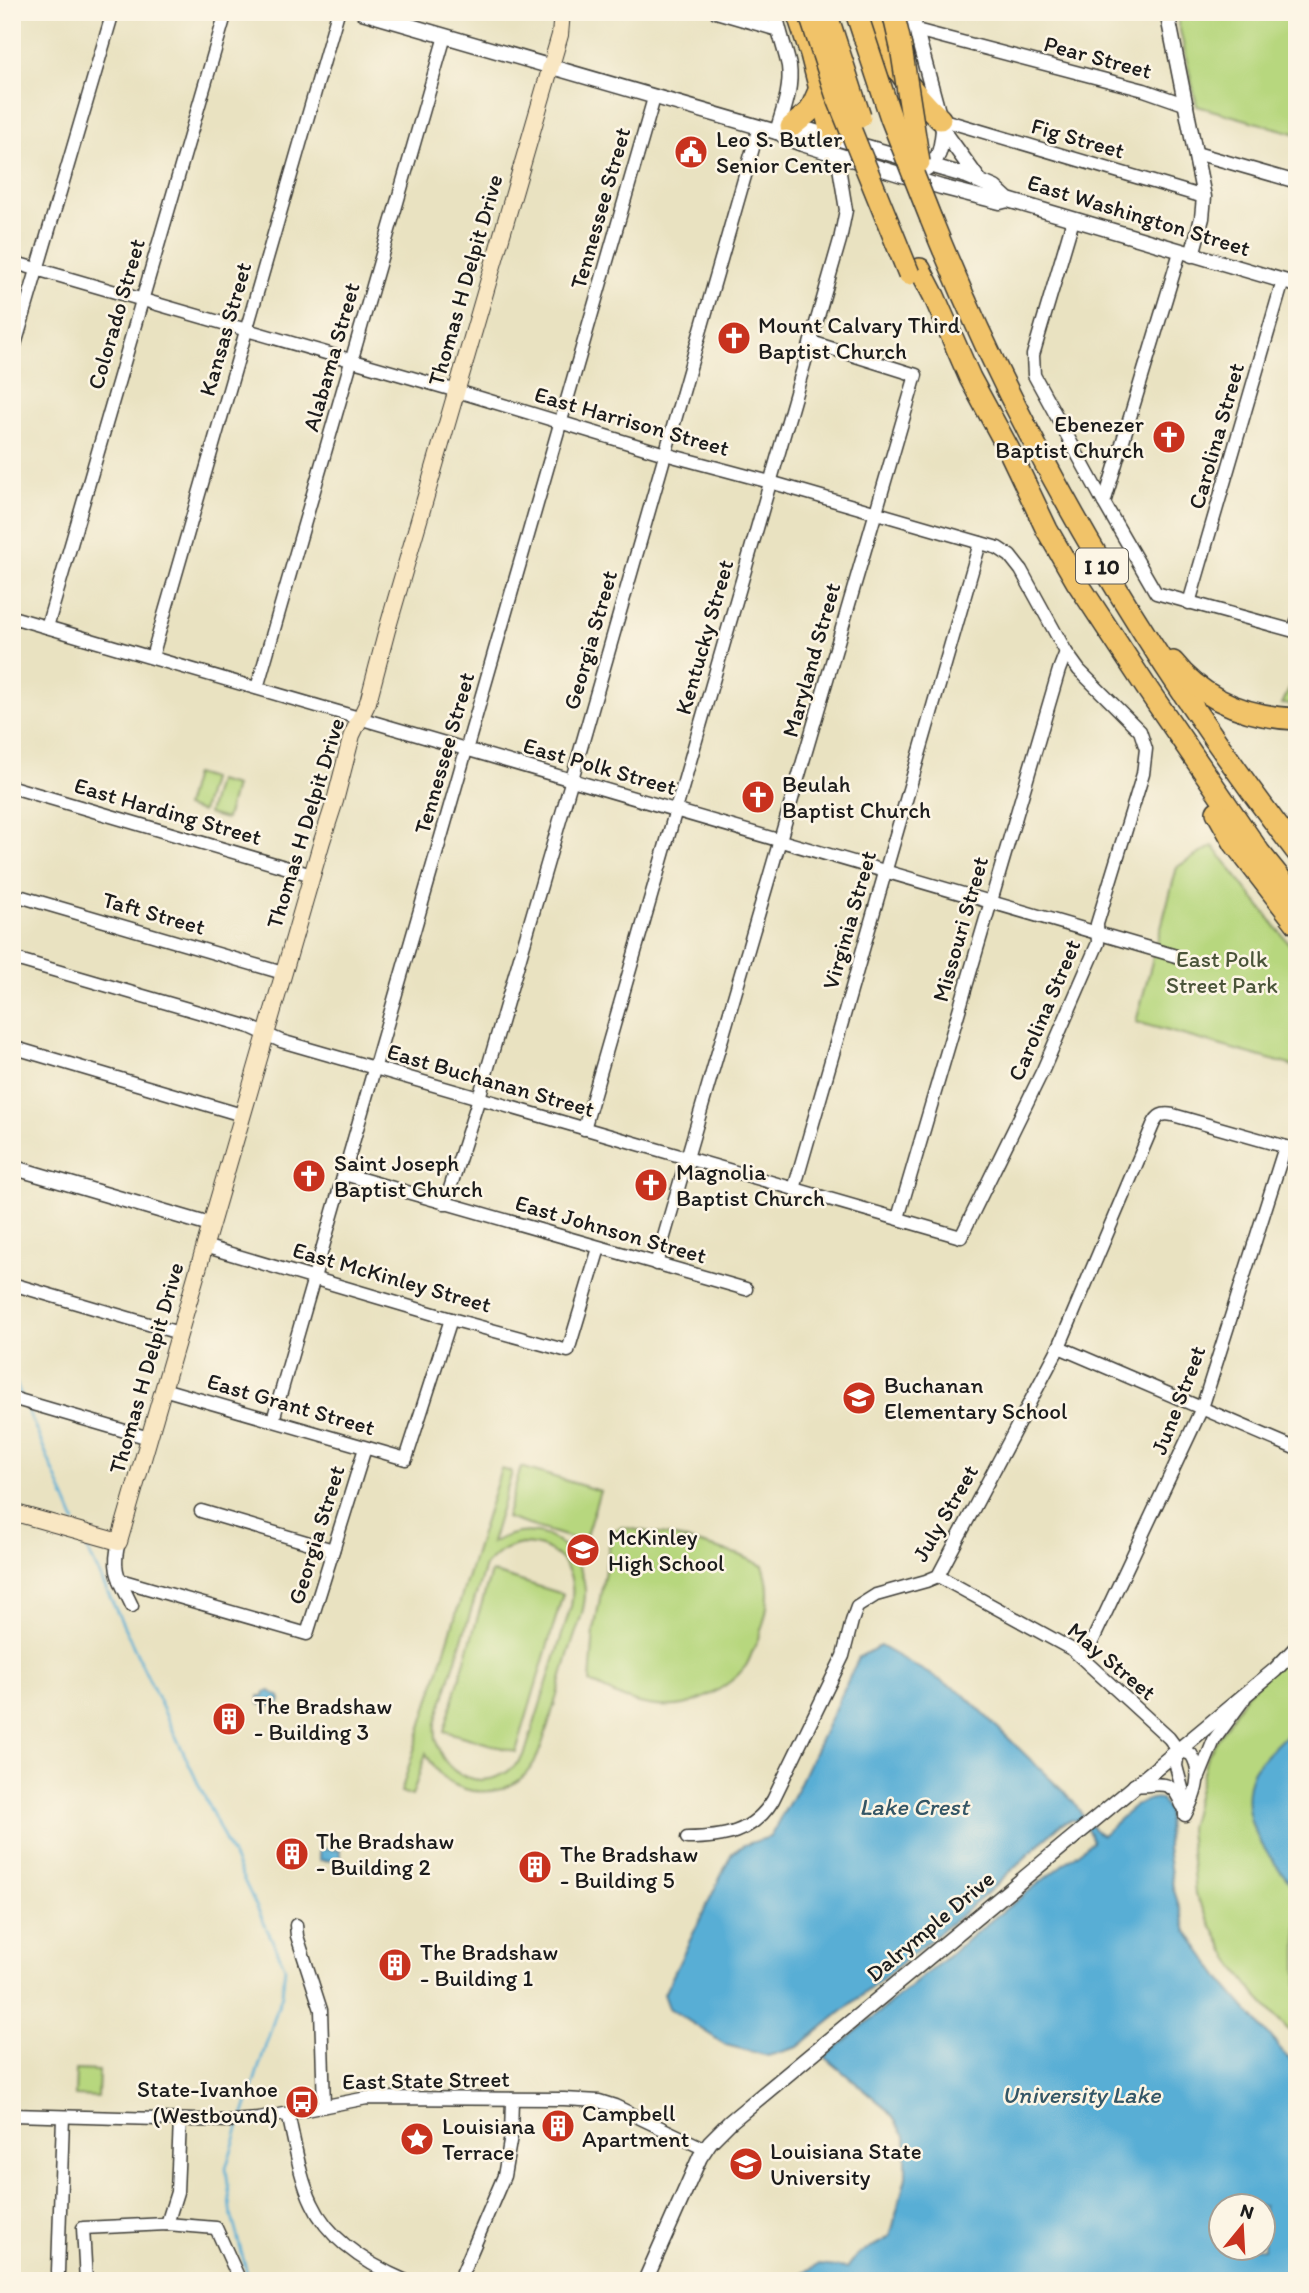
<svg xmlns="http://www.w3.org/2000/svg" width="1309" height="2293" viewBox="0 0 1309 2293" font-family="Itim,sans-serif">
<rect width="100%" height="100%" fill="#fcf5e5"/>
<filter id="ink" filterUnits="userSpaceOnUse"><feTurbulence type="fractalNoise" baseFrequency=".0143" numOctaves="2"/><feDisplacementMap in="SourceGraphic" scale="14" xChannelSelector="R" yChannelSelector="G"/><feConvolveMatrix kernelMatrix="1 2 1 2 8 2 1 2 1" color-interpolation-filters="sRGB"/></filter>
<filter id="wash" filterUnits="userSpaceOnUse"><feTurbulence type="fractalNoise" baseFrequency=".00686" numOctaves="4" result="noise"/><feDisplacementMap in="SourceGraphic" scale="28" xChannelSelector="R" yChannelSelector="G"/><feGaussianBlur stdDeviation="1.57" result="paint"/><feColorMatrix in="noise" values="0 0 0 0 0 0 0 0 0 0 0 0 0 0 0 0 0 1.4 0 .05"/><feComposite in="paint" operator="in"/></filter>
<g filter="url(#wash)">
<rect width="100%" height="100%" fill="#e9e2c1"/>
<g fill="#b7d77e" stroke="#6a7a4d" stroke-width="2" fill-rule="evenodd">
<polygon points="1176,12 1297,12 1297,134 1197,106"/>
<polygon points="1297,673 1297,705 1282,704"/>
<polygon points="194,774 211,779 202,812 185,807"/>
<polygon points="217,781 235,786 226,819 208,814"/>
<polygon points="1213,846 1297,954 1297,1067 1136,1022 1177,867"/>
<polygon points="521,1467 600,1491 584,1542 506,1518"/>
<path d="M501,1469l11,3 -21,71c14,-8 29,-13 46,-10 25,4 47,32 48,57 1,20 -10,43 -16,62 -10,34 -18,70 -31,103 -4,9 -11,19 -19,25 -14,11 -29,13 -46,11 -23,-4 -37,-17 -47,-38l-14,43 -11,-4zM522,1544c37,1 56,26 49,62l-46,147c-30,49 -95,26 -89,-30l49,-157c13,-14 18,-18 37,-22z"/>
<path d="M621,1527l55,10 64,18 23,11c11,27 3,56 -9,82 -3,6 -5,14 -9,19 -14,18 -47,38 -69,39 -33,3 -58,-9 -86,-24l4,-51 18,-99z"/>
<polygon points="491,1572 563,1594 516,1752 444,1731"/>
<polygon points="1297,1646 1297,2039 1255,1994 1230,1960 1195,1894 1189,1828 1207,1756 1248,1692"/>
<polygon points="76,2070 99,2071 98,2097 75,2096"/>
</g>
<g fill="#59aed5" stroke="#3a6578" stroke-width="2" fill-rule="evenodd">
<path d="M880,1646l81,46 113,110c8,13 16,26 28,33 15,-12 38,-41 59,-36l7,12 -1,37 6,39 14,44 35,50 75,87v213h-510l31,-16 29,3 10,-13 33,-18 16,-60v-40l-19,-28 -62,-52 169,-139 99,-77c-2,-7 -11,-22 -20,-21 -5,0 -8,3 -12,4l-78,73 -185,150 -30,9 -42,-11 -57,-37 -5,-14 68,-141 12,-8 26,-8 28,-50 61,-130zM1222,2206h42v42h-42z"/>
<polygon points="270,1691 280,1697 279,1706 266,1706 259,1704 259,1696 264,1696 265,1692"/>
<path d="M1297,1724v168c-27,-36 -64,-72 -44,-120 5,-12 34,-37 44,-48z"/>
<polygon points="319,1849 340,1850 340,1861 319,1860"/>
</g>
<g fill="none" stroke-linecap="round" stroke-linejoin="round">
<g stroke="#59aed5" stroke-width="2.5">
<polyline points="12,1374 22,1397"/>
<polyline points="26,1406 75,1522"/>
<polyline points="82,1538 285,1967 282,1994 243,2117"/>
<polyline points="239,2126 226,2168 232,2217 247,2273 259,2281"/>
</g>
</g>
</g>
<g filter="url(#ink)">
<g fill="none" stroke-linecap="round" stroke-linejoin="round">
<defs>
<g id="minor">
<polyline points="716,12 778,30"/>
<polyline points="916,30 1144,90 1187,105"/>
<polyline points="940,119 1204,197"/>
<polyline points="1196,153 1297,182"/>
<polyline points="1073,220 1033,355 1034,375 1104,503 1156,593 1294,631 1297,621"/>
<polyline points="12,262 457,391 665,454 770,482 998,548 1010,556 1021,570 1066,652 1079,670 1140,731 1146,749 1143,774 1097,924 1098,943 1043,1070 961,1237 281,1041 250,1027 12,958"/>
<polyline points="12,355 113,12"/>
<polyline points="1104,503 1180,252"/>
<polyline points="1189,603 1283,281"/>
<polyline points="12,617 1176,956"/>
<polyline points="47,627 226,12"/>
<polyline points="152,657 338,12"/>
<polyline points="257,688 445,36"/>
<polyline points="12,787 312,875"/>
<polyline points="12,894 283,973"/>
<polyline points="12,1047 242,1115"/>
<polyline points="584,1129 840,240 846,210 837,155"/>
<polyline points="344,1174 746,1289"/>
<polyline points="794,1189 980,543"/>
<polyline points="445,1204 479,1098 572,779 759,127"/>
<polyline points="898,1218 1059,670 1066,652"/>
<polyline points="204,1246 451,1319 568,1351 599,1248"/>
<polyline points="656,1264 916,375 811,342"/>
<polyline points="12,1284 179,1333"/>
<polyline points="1059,1347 1297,1449"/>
<polyline points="163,1389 406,1459 451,1319"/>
<polyline points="12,1398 149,1438"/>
<polyline points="273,1420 654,98"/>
<polyline points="201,1511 333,1550"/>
<path d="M119,1542c-8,29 1,38 13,64"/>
<path d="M938,1576l135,74 96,88 9,12 13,4c13,19 4,43 -6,61"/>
<polyline points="120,1580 307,1634 365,1448"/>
<polyline points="1084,1659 1202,1408 1285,1147"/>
<polyline points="1178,1750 1176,1766 1183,1792 1185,1814"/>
<polyline points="1199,1777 1214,1740 1244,1699"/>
<path d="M1134,1785c23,3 36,-11 48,20"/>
<path d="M687,1838c36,0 66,-5 86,-38l70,-144 9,-35 5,-14 19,-12 50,-14 12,-5 121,-229 94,-222c5,-10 9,-12 20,-10l124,35"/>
<polyline points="296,1925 297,1936 321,2010 324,2106"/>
<path d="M288,2114c7,29 11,62 24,89 17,38 57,62 94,78"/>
<polyline points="12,2115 231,2121 259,2119 367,2098 564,2099 599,2101 615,2106 705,2149"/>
<polyline points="167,2224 177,2192 180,2120"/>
<polyline points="58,2272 63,2117"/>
<polyline points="86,2281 83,2228 167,2224 216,2228 240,2281"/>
<polyline points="459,2281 504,2176 511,2136 512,2099"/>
</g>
<g id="tertiary">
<polyline points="362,12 780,133 786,138 802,144 941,187 1000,202 1008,200"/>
<path d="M775,12c3,18 10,36 14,54 3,23 -6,45 -12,66"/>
<polyline points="911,12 943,130 979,180"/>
<polyline points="1167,12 1204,197 1202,218 1192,255"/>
<polyline points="786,129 791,127 812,131 967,176 995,188 1008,200 1297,285"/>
<path d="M924,170c16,-9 17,-22 19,-40"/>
<polyline points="12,1167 210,1225"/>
<polyline points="645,2281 700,2157 710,2142 730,2122 1275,1670 1297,1647"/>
</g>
<polyline id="secondary" points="12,1512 119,1542 322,841 335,801 352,735 368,702 387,630 560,35 562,12"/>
<g id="motorway">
<polyline points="797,12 811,54 832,137"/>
<path d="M870,12c14,42 38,77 70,107"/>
<polyline points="791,127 810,111 821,86"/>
<path d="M931,219c91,228 217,438 366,633"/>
<polyline points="920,269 934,296 970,378 1009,450 1047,530 1077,582 1146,687 1259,852 1297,899"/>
<path d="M1173,662c31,39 75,55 124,57"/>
<polyline points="1217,812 1235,844 1297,924"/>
</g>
</defs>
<use href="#minor" stroke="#3b3a35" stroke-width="15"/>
<use href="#tertiary" stroke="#3b3a35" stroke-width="17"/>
<use href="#secondary" stroke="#3b3a35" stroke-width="18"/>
<use href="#motorway" stroke="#3b3a35" stroke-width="24"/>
<use href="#minor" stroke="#fff" stroke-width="12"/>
<use href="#tertiary" stroke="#fff" stroke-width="14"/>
<use href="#secondary" stroke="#f9e7c3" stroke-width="16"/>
<use href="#motorway" stroke="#f1c369" stroke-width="21"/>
<defs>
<g id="motorway-bridge">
<polyline points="809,12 836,94 909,274"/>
<polyline points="826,12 860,117"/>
<polyline points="856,12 891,118 931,219"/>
<polyline points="893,12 901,47 919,162"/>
</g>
</defs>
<use href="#motorway-bridge" stroke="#3b3a35" stroke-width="24" stroke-linecap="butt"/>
<use href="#motorway-bridge" stroke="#f1c369" stroke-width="21"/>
</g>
</g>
<defs>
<symbol id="civic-disc" viewBox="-11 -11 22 22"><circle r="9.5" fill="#c8321e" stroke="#fcf5e5"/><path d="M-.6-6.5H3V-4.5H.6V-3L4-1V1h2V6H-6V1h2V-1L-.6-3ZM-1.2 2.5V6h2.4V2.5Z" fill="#fff"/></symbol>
<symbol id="church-disc" viewBox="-11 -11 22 22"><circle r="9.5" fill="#c8321e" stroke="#fcf5e5"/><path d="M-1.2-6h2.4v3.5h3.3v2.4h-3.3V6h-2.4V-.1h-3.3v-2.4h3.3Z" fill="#fff"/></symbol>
<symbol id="school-disc" viewBox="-11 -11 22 22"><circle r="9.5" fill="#c8321e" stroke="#fcf5e5"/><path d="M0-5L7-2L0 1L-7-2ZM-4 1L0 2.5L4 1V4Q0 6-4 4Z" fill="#fff"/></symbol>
<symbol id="building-disc" viewBox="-11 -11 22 22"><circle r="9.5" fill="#c8321e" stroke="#fcf5e5"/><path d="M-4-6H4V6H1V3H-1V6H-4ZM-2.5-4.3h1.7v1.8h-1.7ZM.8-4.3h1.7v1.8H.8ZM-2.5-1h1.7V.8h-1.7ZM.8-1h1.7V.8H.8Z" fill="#fff"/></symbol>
<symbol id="bus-disc" viewBox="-11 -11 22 22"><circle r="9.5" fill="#c8321e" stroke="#fcf5e5"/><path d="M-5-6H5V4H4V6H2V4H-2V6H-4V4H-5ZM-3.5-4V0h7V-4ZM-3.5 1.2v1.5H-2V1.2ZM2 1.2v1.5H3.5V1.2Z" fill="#fff"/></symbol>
<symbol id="sight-disc" viewBox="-11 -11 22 22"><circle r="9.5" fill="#c8321e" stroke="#fcf5e5"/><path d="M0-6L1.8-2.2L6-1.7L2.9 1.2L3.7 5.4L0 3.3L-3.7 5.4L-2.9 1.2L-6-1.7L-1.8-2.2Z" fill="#fff"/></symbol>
<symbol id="university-disc" viewBox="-11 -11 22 22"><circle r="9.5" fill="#c8321e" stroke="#fcf5e5"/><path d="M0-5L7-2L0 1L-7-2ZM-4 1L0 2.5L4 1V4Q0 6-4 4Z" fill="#fff"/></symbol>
</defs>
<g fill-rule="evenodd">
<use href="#civic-disc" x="672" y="133" width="38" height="38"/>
<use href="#church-disc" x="715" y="319" width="38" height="38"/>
<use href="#church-disc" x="1150" y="418" width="38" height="38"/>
<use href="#church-disc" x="739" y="778" width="38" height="38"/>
<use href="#church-disc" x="290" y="1157" width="38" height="38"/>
<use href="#church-disc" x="632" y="1166" width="38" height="38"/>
<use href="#school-disc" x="840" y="1379" width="38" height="38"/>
<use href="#school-disc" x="564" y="1531" width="38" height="38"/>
<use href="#building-disc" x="210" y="1700" width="38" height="38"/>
<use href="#building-disc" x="273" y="1835" width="38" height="38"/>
<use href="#building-disc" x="516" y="1848" width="38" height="38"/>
<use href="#building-disc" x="376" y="1946" width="38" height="38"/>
<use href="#bus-disc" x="283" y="2083" width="38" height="38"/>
<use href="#building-disc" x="539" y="2107" width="38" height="38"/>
<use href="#sight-disc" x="398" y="2120" width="38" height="38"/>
<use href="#university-disc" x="727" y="2145" width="38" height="38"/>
</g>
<g text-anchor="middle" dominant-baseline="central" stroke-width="5" stroke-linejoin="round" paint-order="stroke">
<rect fill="#fcf5e5" stroke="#5f5d58" stroke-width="2" x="1076" y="548.5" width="52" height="35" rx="5"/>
<g font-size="21" font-weight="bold" fill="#1c1c1c">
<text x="1102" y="566">I 10</text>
</g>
<g font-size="23" fill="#1c1c1c" stroke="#fcf5e5">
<text transform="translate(1098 57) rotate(15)">Pear Street</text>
<text transform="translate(1078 138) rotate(16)">Fig Street</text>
<text transform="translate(600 208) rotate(-74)">Tennessee Street</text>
<text transform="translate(1139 215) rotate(17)">East Washington Street</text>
<text transform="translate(465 280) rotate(-74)">Thomas H Delpit Drive</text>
<text transform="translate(116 314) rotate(-74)">Colorado Street</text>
<text transform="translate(225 329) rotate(-74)">Kansas Street</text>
<text transform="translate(331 357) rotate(-74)">Alabama Street</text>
<text transform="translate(632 421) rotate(16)">East Harrison Street</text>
<text transform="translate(1216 436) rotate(-74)">Carolina Street</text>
<text transform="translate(704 637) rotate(-74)">Kentucky Street</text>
<text transform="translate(590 640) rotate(-74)">Georgia Street</text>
<text transform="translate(811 660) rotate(-74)">Maryland Street</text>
<text transform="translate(444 753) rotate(-74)">Tennessee Street</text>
<text transform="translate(600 766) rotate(16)">East Polk Street</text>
<text transform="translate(168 811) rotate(16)">East Harding Street</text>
<text transform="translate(305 823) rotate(-73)">Thomas H Delpit Drive</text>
<text transform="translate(154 913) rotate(16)">Taft Street</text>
<text transform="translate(849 920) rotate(-74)">Virginia Street</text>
<text transform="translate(960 929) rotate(-74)">Missouri Street</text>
<text transform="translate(1044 1010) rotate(-67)">Carolina Street</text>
<text transform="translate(491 1080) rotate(16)">East Buchanan Street</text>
<text transform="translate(611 1229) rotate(16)">East Johnson Street</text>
<text transform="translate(392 1277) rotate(16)">East McKinley Street</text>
<text transform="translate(146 1368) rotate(-74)">Thomas H Delpit Drive</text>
<text transform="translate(1178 1400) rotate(-69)">June Street</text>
<text transform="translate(291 1404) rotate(16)">East Grant Street</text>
<text transform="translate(945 1513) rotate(-60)">July Street</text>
<text transform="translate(316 1535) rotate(-73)">Georgia Street</text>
<text transform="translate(1112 1661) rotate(40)">May Street</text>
<text transform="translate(930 1926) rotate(-40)">Dalrymple Drive</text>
<text transform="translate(426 2080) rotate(-1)">East State Street</text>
</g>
<g font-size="23" fill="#1c1c1c" stroke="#fcf5e5" text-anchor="start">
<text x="716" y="139">Leo S. Butler<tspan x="716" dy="26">Senior Center</tspan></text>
<text x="758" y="325">Mount Calvary Third<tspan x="758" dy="26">Baptist Church</tspan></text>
<text x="1144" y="424" text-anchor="end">Ebenezer<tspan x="1144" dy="26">Baptist Church</tspan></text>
<text x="782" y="784">Beulah<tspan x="782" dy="26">Baptist Church</tspan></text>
<text x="334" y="1163">Saint Joseph<tspan x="334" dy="26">Baptist Church</tspan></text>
<text x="676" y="1172">Magnolia<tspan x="676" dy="26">Baptist Church</tspan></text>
<text x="884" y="1385">Buchanan<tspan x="884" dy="26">Elementary School</tspan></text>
<text x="608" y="1537">McKinley<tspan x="608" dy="26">High School</tspan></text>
<text x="254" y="1706">The Bradshaw<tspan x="254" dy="26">- Building 3</tspan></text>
<text x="316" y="1841">The Bradshaw<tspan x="316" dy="26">- Building 2</tspan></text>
<text x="560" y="1854">The Bradshaw<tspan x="560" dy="26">- Building 5</tspan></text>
<text x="420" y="1952">The Bradshaw<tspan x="420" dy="26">- Building 1</tspan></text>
<text x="278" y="2089" text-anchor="end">State-Ivanhoe<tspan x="278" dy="26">(Westbound)</tspan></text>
<text x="582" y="2113">Campbell<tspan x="582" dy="26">Apartment</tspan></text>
<text x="442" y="2126">Louisiana<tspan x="442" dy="26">Terrace</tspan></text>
<text x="770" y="2151">Louisiana State<tspan x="770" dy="26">University</tspan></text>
</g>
<g font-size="23" fill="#4a5439" stroke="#fcf5e5">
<text x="1222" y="959">East Polk<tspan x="1222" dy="26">Street Park</tspan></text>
</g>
<g font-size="24" font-style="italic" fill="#345666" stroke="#fcf5e5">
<text x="914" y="1806">Lake Crest</text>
<text x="1081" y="2094">University Lake</text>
</g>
</g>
<rect width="1309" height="2293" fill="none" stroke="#fcf5e5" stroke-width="42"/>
<g transform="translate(1242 2227) rotate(18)"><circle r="33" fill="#fcf5e5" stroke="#a29e95" stroke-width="2"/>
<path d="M0-5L12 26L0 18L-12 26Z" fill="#c8321e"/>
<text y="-10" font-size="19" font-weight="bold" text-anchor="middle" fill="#1c1c1c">N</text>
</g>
</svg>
